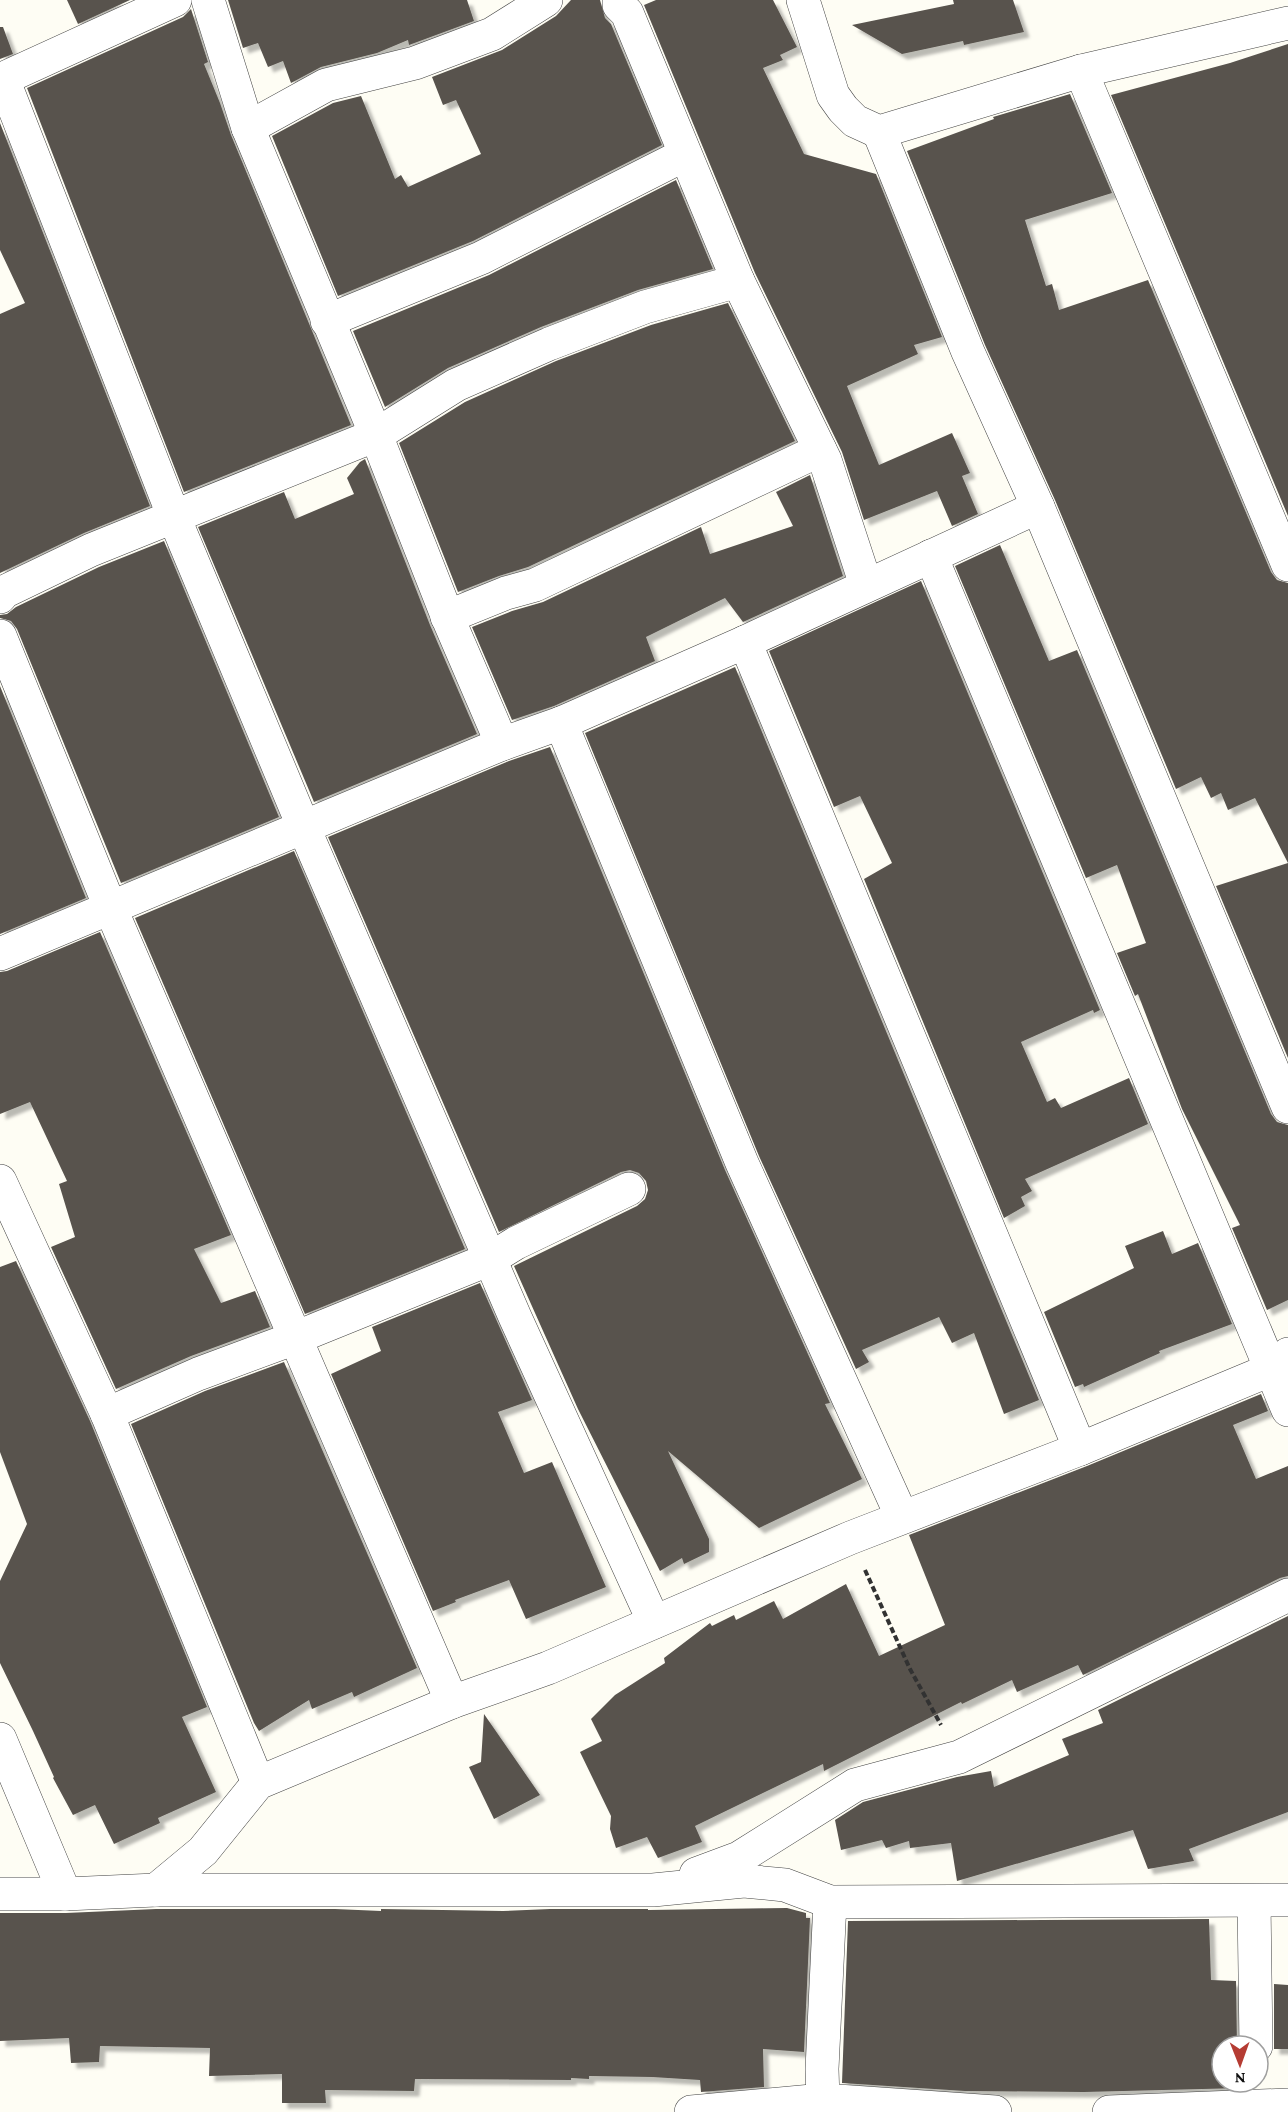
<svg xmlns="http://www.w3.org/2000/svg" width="1288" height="2112" viewBox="0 0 1288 2112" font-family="'Crimson Pro',serif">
<defs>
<filter id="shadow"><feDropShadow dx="5.5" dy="5.5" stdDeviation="1.5" flood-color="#0004"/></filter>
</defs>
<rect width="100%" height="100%" fill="#fefdf4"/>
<g fill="#58534d" filter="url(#shadow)">
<polygon points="67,0 130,0 78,24"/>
<polygon points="228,0 467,0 474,21 409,45 408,40 377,53 321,67 291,83 283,61 268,67 258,43 243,48"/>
<polygon points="571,0 600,0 605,18 611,24 662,145 473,241 338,296 272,136 333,103 361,96 395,179 401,175 408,187 481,154 456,100 443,105 432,77 502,50 556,16"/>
<polygon points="656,0 773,0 797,47 780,55 783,60 763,68 804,154 876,174 942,337 914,345 918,354 847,386 879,465 952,433 970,473 962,476 978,514 952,526 937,491 864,520 842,452 755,273 644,5"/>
<polygon points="953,0 1013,0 1024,32 964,45 963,41 902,54 852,25 954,4"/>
<polygon points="191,9 208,62 204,64 220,103 231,135 351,425 184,492 27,88 183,17"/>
<polygon points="0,27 3,27 13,54 0,59"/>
<polygon points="1288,44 1288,516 1111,95 1230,63"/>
<polygon points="1070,94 1112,193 1025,220 1046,286 1052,284 1059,310 1148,280 1271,572 1277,580 1288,583 1288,863 1255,798 1228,810 1221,793 1211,798 1201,777 1176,789 1055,500 985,345 907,151 994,119 993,117"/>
<polygon points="0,123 150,506 84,533 0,573 0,314 25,303 0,250"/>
<polygon points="676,180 713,269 638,290 541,327 448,368 385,407 353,331 489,275"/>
<polygon points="728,303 795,441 528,567 499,576 458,592 399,443 465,402 556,361 651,325"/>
<polygon points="365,459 430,625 477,734 314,802 198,527 284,492 295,519 354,494 347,478 360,462"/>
<polygon points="810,475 843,576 743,622 725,598 646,637 655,661 554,706 512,720 472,627 512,611 543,602 701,527 710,554 793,526 776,492"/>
<polygon points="164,541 279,817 121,883 17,629 11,621 0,618 0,615 7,614 16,607 99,567"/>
<polygon points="1000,545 1049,661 1077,650 1271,1114 1277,1122 1288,1125 1288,1300 1267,1310 1232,1228 1240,1225 1182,1109 1138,994 1135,996 1117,953 1146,943 1117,865 1086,878 955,566"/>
<polygon points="921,581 1100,1010 1094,1013 1093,1010 1021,1042 1047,1102 1055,1098 1061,1108 1129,1078 1148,1124 1025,1179 1032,1191 1021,1197 1025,1206 1004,1218 864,879 892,863 860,796 834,807 769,651"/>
<polygon points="735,667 1039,1400 1004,1414 974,1333 952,1343 939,1317 862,1350 869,1362 856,1369 759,1156 585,733"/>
<polygon points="0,686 86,898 0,934"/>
<polygon points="550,747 725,1170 830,1403 825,1404 862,1479 759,1528 668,1451 709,1539 709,1552 684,1564 682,1558 660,1571 578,1409 514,1266 637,1206 645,1199 648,1190 646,1181 639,1173 630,1170 621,1172 499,1232 328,837 509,761"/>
<polygon points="294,851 465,1249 305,1314 135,918"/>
<polygon points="1288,863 1288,1058 1216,886"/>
<polygon points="100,932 231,1235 194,1249 221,1303 255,1291 270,1327 191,1356 116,1389 51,1247 75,1237 59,1184 67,1181 30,1102 0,1114 0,972 7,971"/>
<polygon points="1163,1231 1172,1254 1198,1243 1232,1324 1159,1351 1160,1353 1084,1387 1083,1384 1075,1387 1044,1312 1134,1268 1125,1246"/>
<polygon points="16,1261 90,1421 207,1707 182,1717 216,1792 158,1818 160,1823 114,1844 95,1805 73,1815 53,1778 54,1777 33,1731 0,1663 0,1581 27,1524 0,1452 0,1267"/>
<polygon points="480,1283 532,1400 498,1412 524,1473 552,1462 606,1587 526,1619 509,1580 455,1600 456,1602 433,1611 331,1374 381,1351 372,1327"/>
<polygon points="284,1362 417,1668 354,1697 352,1692 312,1709 309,1700 259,1731 254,1723 131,1424 205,1391"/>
<polygon points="1261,1394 1268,1411 1233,1425 1256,1479 1288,1466 1288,1576 1280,1578 1083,1675 1078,1665 1017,1692 1012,1680 962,1704 961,1702 824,1771 823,1764 695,1826 702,1842 658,1858 647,1837 616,1848 610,1829 611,1816 580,1752 602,1741 591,1719 615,1695 665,1663 664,1658 710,1623 712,1626 734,1615 736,1620 774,1601 783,1619 846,1584 879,1656 945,1625 909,1535 1087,1466"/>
<polygon points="1288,1616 1288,1812 1189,1849 1194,1861 1148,1869 1133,1830 957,1881 951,1843 910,1848 909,1841 886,1848 882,1840 841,1850 835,1820 863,1802 957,1777 991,1771 994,1787 1069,1755 1062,1739 1103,1723 1098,1710"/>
<polygon points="484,1714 540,1795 494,1819 469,1767 481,1762"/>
<polygon points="787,1908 806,1913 806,1918 810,1918 804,2052 763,2049 764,2087 701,2092 700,2080 652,2077 589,2076 589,2079 571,2078 571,2080 415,2079 414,2091 325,2090 326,2103 282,2103 282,2074 209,2076 210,2048 100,2046 99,2062 71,2063 69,2038 0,2041 0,1913 66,1913 156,1909 335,1909 381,1911 381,1909 503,1911 550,1909 648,1909 648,1910"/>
<polygon points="1209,1919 1211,1980 1236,1981 1237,2046 1222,2046 1222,2082 1242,2082 1242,2088 1084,2092 965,2091 842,2083 848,1921"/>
<polygon points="1274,1984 1288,1985 1288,2049 1274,2049"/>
</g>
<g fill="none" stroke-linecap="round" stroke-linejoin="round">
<defs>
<g id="minor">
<polyline points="208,0 248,128 376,435 450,623 502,744"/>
<polyline points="619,0 619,5 627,13 738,281 825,460 866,585"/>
<polyline points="803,0 833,95 843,109 855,121 879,132 1081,71 1288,23"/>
<polyline points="1081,71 1288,565"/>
<polyline points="3,79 174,517 304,828 515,1317 654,1622"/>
<polyline points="0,80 175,0"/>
<polyline points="248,128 326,85 415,63 492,34 546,0"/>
<polyline points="879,132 968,352 1038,507 1288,1107"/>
<polyline points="327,321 481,258 684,155"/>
<polyline points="931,556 1288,1410"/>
<polyline points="0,597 4,592 91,550 376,435 456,385 549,344 645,307 738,281"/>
<polyline points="447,617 506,593 535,585 820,450"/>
<polyline points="0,636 110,907 452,1702"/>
<polyline points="745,642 1080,1449"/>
<polyline points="561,723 742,1163 902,1517"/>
<polyline points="0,954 502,744 561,723 745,642 1038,507"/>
<polyline points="0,1181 107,1414 258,1783"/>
<polyline points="107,1414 198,1374 295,1338 490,1259 516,1243 629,1189"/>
<polyline points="0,1739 65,1894"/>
<polyline points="696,1874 739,1858 855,1785 959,1757 1288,1595"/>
<polyline points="156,1890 203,1851 258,1783 452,1702 548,1668 850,1538 1080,1449 1270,1370 1288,1354"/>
<polyline points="0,1894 65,1894 156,1890 653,1890 744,1881 785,1885 830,1902 1288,1900"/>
<polyline points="1254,1901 1256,2046"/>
<polyline points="823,2100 995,2112"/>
<polyline points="691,2112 823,2100 822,2069 830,1902"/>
<polyline points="1109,2112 1288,2105"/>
</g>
</defs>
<use href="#minor" stroke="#434343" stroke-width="34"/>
<polyline stroke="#323232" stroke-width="4" stroke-dasharray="6 3" stroke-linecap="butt" points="865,1570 910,1669 941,1725"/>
<use href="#minor" stroke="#fff" stroke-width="33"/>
</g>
<g transform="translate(1240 2064) rotate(179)"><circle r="28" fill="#ffffff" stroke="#9f9f9f" stroke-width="1.5"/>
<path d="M0-4.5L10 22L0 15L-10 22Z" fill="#b53c33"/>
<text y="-9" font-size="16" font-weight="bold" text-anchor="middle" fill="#101010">N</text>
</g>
</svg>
